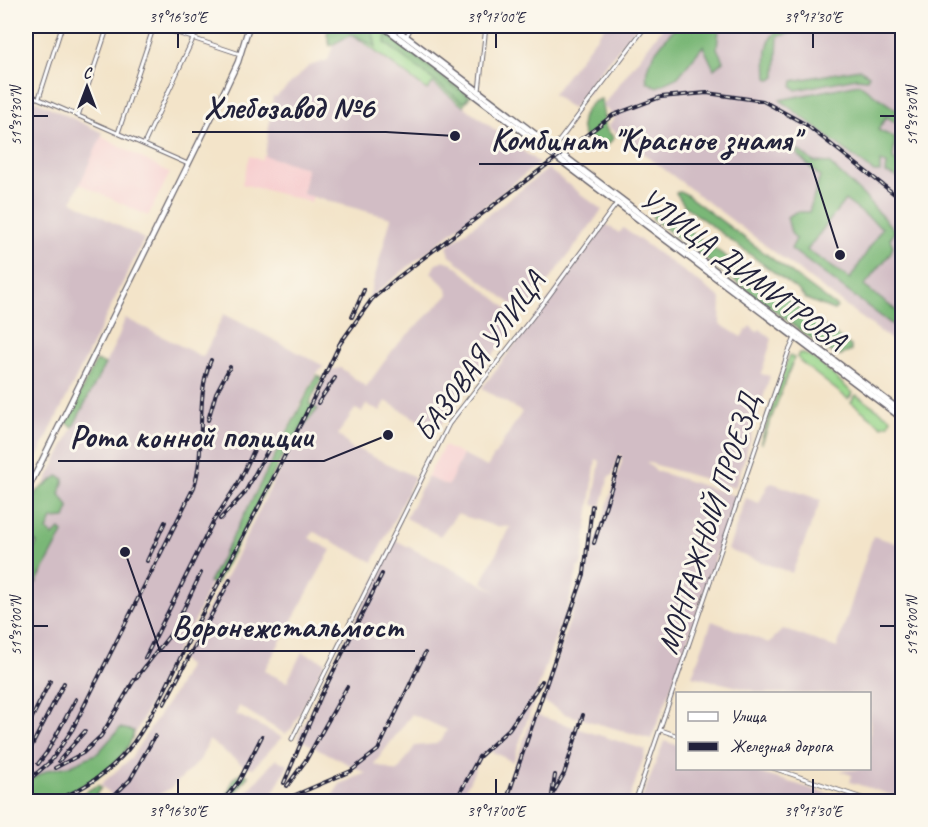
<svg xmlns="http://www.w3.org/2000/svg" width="928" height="827" viewBox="0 0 928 827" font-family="Caveat,sans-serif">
<rect width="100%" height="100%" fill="#fbf7ec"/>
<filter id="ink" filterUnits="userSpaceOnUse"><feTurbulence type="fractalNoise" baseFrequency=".0167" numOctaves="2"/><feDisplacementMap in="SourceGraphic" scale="12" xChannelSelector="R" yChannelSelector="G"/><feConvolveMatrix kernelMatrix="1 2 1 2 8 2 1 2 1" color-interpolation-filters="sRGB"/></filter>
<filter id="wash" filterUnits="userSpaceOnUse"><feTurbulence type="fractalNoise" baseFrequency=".008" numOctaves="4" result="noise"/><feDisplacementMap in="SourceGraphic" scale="24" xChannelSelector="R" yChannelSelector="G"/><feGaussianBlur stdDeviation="1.35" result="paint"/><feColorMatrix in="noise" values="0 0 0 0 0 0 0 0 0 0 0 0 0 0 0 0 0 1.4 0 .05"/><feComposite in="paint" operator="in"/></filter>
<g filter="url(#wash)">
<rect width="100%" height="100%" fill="#f3e4c9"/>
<g fill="#f7cfd0">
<polygon points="100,136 170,173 148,216 76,182"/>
<polygon points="263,155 307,168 303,193 313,196 311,202 242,184 250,156 262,160"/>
<polygon points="444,446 463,455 448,486 427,477"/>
</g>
<g fill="#d2bdc5" fill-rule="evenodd">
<polygon points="605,26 637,26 588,86 592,89 588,94 585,91 579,99 581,104 577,102 572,109 553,94"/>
<polygon points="664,26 902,26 902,348 608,127 614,118 603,105"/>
<polygon points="352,34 427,90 433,83 539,163 369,298 391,218 303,194 307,168 265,156 273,96 276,97 309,66 328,60 334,42"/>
<polygon points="26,96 103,133 72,201 144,239 26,480"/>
<polygon points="548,169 602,210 524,314 450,256 447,246"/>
<path d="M606,224l13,9 4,-5 98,70 -1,26 21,13 9,-11 7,6 3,-3 12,10 -11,35 9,2 -35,112 -89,-26 10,9 80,25 -58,174 -27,69 -86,-25 -22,-13 79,-240 -2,-8 -8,23h-3l-8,31 -8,-2 7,-44 -4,-2 -14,104 -4,6 -15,56 -3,-1 -47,138 -24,-12 -10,11 -19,40h-131l11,-17 26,-11 -69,-35 98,-198 102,52 -15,-10 27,-54 3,-1 -17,-1 -38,-12 -17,22 -34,-18 21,-41 21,9 15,-31 24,12 35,-55 -40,-24zM412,714l35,16 -5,9 -7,5 -20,2 -18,26 -23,-8z"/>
<polygon points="443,260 452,263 520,319 436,431 386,401 380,411 366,404 362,412 355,409 338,434 354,451 357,449 415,477 373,562 314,532 309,538 331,550 264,671 287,682 302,652 325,662 292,728 285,734 239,706 236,714 282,737 253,768 244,766 209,740 200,760 170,789 145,801 119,801 100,785 130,759 175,691 188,666 180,659 229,571 329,370 341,368 366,387 395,347 448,295 447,288 431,273 435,265"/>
<polygon points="224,314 324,366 316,374 209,581 211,583 192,627 189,626 132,740 26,800 26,521 119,336 125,318 203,357"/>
<polygon points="772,483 821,500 792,573 728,550 746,498 759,503 768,485"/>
<polygon points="873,536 902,545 902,798 850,782 852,775 839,771 870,768 870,694 763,693 692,676 712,621 769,643 783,629 837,648"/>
<polygon points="539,716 646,750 629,801 502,801 532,717"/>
<polygon points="664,741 677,745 678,768 746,769 852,801 641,801"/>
<polygon points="276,759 288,765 274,791 264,801 239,801"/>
</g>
<g fill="#99d68b" stroke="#5e7c63" stroke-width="1.5">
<polygon points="359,26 377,26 471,95 463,106 433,83 427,90 352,34"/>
<path d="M799,353c16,1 40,29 54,40l-5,6 -46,-36 -5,-6z"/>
<polygon points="789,356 794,358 762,443 761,441"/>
<polygon points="856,395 891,418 889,424 882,426 851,402"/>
</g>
<g fill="#7ab777" stroke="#4e6c59" stroke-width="1.5" fill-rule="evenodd">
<polygon points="329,26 372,26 376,47 352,34 330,46 327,34"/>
<path d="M676,26h38l5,4 -2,18 6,13 -9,8 -11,-23 -25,31 -21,10 -10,-5c-5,-21 17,-40 29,-56z"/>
<path d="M787,26h35l-44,10 -2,41 -5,3 -4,-2c-1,-22 -4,-45 20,-52z"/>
<polygon points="386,33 450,84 468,95 467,100 462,102 385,43"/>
<polygon points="859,69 869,75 867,79 856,78 796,90 792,86 793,81"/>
<polygon points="859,84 902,114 902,126 886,117 878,130 895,138 893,159 902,165 902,179 886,173 887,164 880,162 880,172 874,172 780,100"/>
<path d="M601,99l5,30 8,9 -8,8c-3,-1 -10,-1 -14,-3 -19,-10 -10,-40 9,-44z"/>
<path d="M798,150l16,12 15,1 34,32 32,36 -5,8 3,7 -3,8 -26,32 38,29v17l-111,-83 5,-10 -5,-6 -4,-16 9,-5h13l11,-35 -23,-23zM845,200l37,28 -32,51 -43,-29z"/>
<polygon points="679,192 684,193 837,307 834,310 806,299 799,291 685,206 676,193"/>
<path d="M657,209c66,45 130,90 194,137v5l-12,5 -14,-7 -172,-130 -1,-8z"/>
<polygon points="96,361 105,364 73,427 66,422"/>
<polygon points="317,375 322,378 309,404 318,409 290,442 216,584 209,582"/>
<path d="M58,476l6,3 -4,15 9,14 -4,10 -13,1 -5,11 6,6 7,-7 3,4 -27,50h-10v-34l6,3 5,-9 -11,-7c-1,-38 1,-38 32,-60z"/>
<path d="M120,728l14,3c-7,39 -72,71 -108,70v-19l22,-12 21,-4 29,-13z"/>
<polygon points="242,772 248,776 230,800 214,801 217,797 222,798 227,795 233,779"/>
<polygon points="98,785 101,788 96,794 97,797 105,797 117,801 68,801"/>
</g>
</g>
<g filter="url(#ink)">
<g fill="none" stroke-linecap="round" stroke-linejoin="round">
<defs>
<g id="minor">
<polyline points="156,26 240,54"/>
<polyline points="406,37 412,26"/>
<polyline points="479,91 486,26"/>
<polyline points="26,93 188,164"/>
<polyline points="39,98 62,26"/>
<polyline points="78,116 108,26"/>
<polyline points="118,133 154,26"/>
<polyline points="144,144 199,26"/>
<polyline points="553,149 646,26"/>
<polyline points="661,730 678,736"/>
<polyline points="292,739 449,424 548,297 617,203"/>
<polyline points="773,768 874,802"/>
<polyline points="635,802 788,353 795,338"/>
</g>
<polyline id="secondary" points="26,493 220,100 238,62 249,26"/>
<g id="primary">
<polyline points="383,26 902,418"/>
<polyline points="392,26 902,412"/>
</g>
</defs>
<use href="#minor" stroke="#6b666d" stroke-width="5"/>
<use href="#secondary" stroke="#6b666d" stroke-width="7"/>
<use href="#primary" stroke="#6b666d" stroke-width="8"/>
<use href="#minor" stroke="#fff" stroke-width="3"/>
<use href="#secondary" stroke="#fff" stroke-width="4.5"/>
<use href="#primary" stroke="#fff" stroke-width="5"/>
<defs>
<g id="rail">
<polyline points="352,317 364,290"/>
<polyline points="339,345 372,299 397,278 613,115 661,97 707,93 763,101 805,124 902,200"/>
<polyline points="318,403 335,378"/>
<polyline points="208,420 216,393 230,367"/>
<polyline points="220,519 244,494 268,450"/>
<polyline points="594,543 620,460"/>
<polyline points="147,561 165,522"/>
<polyline points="145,658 213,522 240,480 254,450"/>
<polyline points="164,704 230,580"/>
<polyline points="26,730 50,681"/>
<polyline points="26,757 64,683"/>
<polyline points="59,761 85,731"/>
<polyline points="38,764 47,752 76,699"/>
<polyline points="55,768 83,753 101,736 133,682 173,631 201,573"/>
<polyline points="555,775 552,795 564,774 583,715"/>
<path d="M31,778l20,-17 21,-31 122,-243c13,-42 0,-88 17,-127"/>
<polyline points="284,783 321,696 382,574"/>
<polyline points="287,786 306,760 347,687"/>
<path d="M50,802c33,-11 63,-32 84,-60 26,-36 45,-84 66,-124 49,-92 98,-185 142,-279"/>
<polyline points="107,802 130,780 155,736"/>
<polyline points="222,802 239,781 262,736"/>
<polyline points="279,802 351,771 378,750 425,653"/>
<polyline points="455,802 479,757 509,729 542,681"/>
<polyline points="506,802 584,574 592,506"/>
</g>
</defs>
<use href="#rail" stroke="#22223b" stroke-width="4"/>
<use href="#rail" stroke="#fbf7ec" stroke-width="1.5" stroke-dasharray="4.5" stroke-linecap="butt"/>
</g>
</g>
<path fill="none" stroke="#22223b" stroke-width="2" d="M178,33v15M496,33v15M813,33v15M33,116h15M880,116h15M33,626h15M880,626h15M178,779v15M496,779v15M813,779v15"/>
<g text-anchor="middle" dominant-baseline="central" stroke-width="6" stroke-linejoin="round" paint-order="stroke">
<g font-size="30" fill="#22223b" stroke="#fbf7ec">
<text transform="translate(743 269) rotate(37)">УЛИЦА ДИМИТРОВА</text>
<text transform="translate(479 356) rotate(-54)">БАЗОВАЯ УЛИЦА</text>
<text transform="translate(708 524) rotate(-72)">МОНТАЖНЫЙ ПРОЕЗД</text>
</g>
</g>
<path fill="none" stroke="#22223b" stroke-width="2" d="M455 136L386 132H192M840 255L811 164H479M388 435L324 461H58M125 552L160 651H415"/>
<g fill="#22223b" stroke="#fbf7ec" stroke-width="2">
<circle cx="455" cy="136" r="6"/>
<circle cx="840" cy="255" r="6"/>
<circle cx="388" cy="435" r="6"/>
<circle cx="125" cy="552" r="6"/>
</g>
<g font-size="32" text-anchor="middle" font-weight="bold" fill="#22223b" stroke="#fbf7ec" stroke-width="6" stroke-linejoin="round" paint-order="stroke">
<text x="289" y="118">Хлебозавод №6</text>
<text x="645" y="150">Комбинат "Красное знамя"</text>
<text x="191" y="447">Рота конной полиции</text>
<text x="287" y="637">Воронежстальмост</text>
</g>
<rect width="928" height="827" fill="none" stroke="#fbf7ec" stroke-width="66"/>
<rect x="676" y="692" width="195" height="78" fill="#fbf7ec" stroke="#a4a2a5" stroke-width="1.5"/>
<rect x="688" y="712" width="30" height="9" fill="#ffffff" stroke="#a4a2a5" stroke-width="1.5"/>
<text x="730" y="722" font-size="18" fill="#22223b">Улица</text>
<rect x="688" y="742" width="30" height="9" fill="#22223b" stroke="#a4a2a5" stroke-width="1.5"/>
<text x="730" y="752" font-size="18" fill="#22223b">Железная дорога</text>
<g transform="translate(87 87)" stroke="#fbf7ec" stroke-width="4.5" paint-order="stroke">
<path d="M0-4.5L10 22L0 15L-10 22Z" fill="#22223b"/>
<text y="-9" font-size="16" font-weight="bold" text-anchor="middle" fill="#22223b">С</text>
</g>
<rect x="33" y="33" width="862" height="761" fill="none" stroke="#22223b" stroke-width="2"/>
<g font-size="15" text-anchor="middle" fill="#22223b">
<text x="178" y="22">39°16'30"E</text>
<text x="496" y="22">39°17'00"E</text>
<text x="813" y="22">39°17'30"E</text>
<text transform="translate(16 116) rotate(-90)" y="5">51°39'30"N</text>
<text transform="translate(912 116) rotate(-90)" y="5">51°39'30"N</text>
<text transform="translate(16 626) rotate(-90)" y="5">51°39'00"N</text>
<text transform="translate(912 626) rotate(-90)" y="5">51°39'00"N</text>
<text x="178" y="816">39°16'30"E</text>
<text x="496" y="816">39°17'00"E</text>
<text x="813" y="816">39°17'30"E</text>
</g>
</svg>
